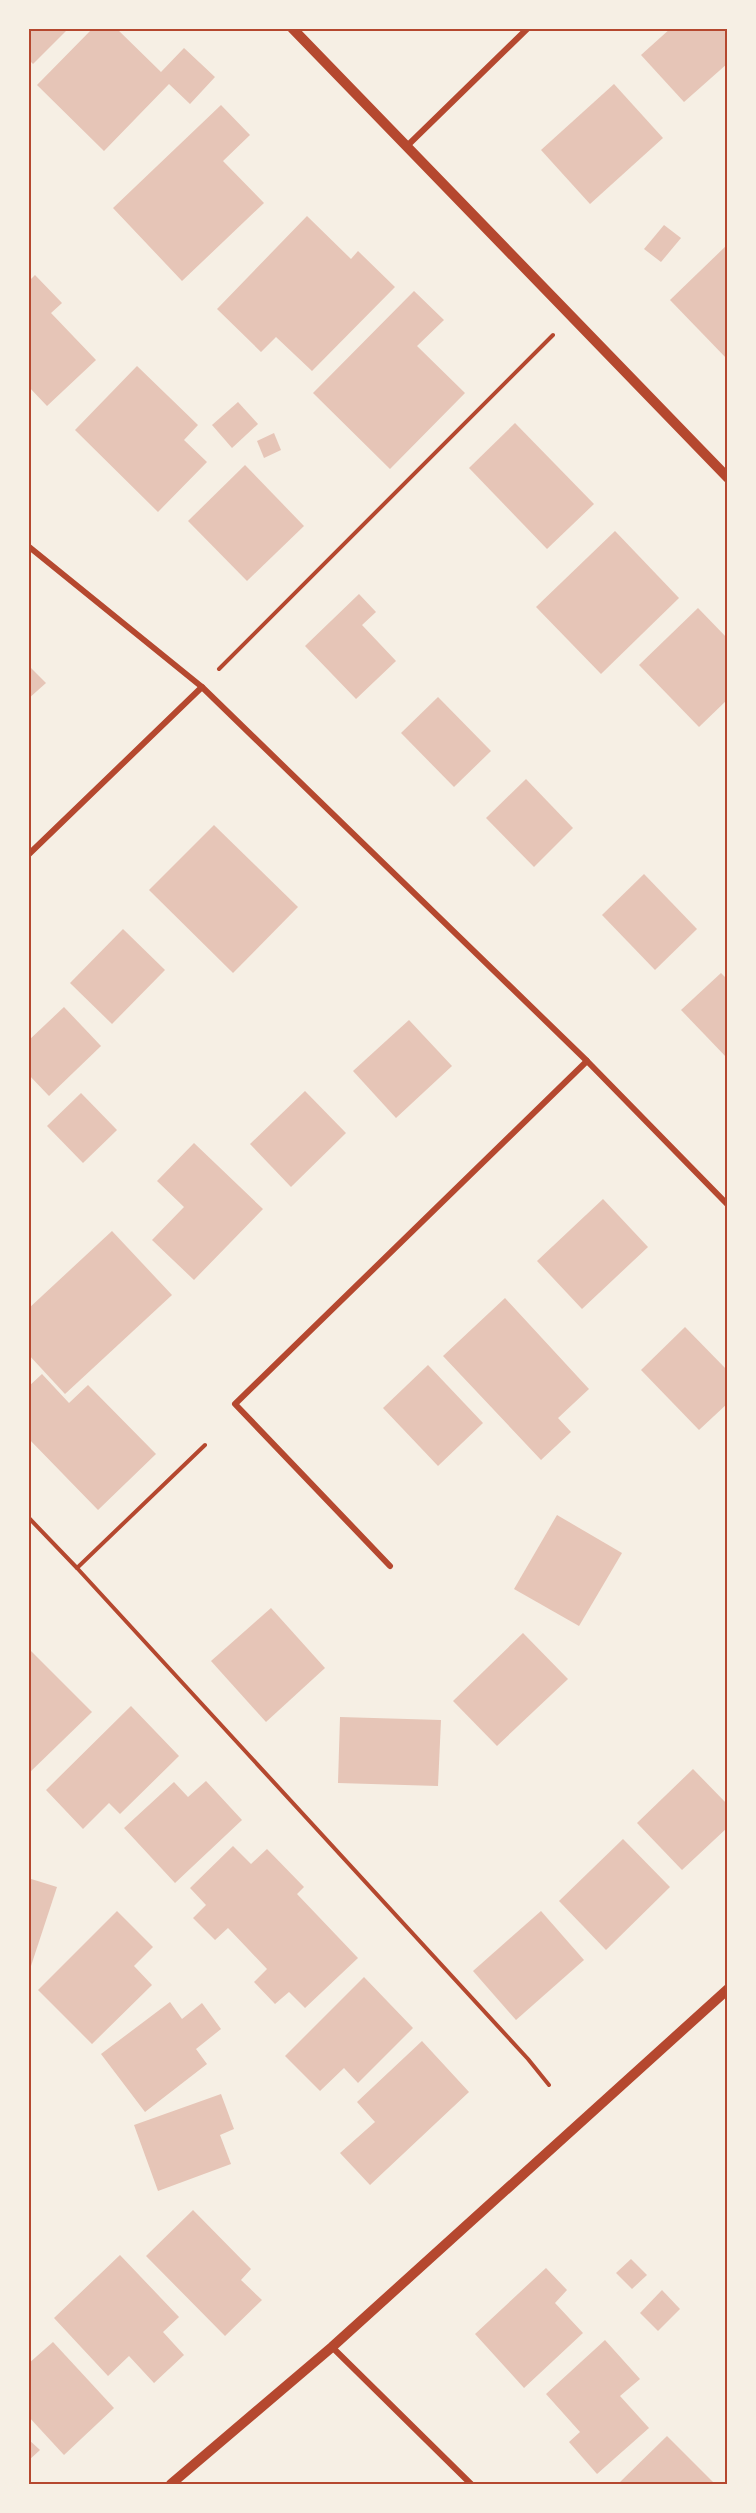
<svg xmlns="http://www.w3.org/2000/svg" width="756" height="2513" viewBox="0 0 756 2513" font-family="'DM Sans',sans-serif">
<rect width="100%" height="100%" fill="#f6efe4"/>
<g fill="#e6c5b7">
<polygon points="28,28 69,28 33,64 28,59"/>
<polygon points="93,28 116,28 161,72 184,48 215,77 190,104 169,84 104,151 37,85"/>
<polygon points="671,28 728,28 728,63 684,102 641,55"/>
<polygon points="614,84 663,138 590,204 541,150"/>
<polygon points="221,105 250,135 223,161 264,203 182,281 113,208"/>
<polygon points="307,216 351,259 358,251 395,287 312,371 276,337 261,352 217,309"/>
<polygon points="664,225 681,238 661,262 644,249"/>
<polygon points="728,244 728,360 670,300"/>
<polygon points="35,275 62,303 51,313 96,360 47,406 28,386 28,282"/>
<polygon points="414,291 444,320 417,346 465,393 390,469 313,393"/>
<polygon points="137,366 198,425 184,440 207,462 158,512 75,430"/>
<polygon points="238,402 258,424 232,448 212,425"/>
<polygon points="515,423 594,504 547,549 469,468"/>
<polygon points="274,433 281,450 264,458 257,441"/>
<polygon points="245,465 304,526 247,581 188,521"/>
<polygon points="615,531 679,598 601,674 536,607"/>
<polygon points="359,594 376,612 362,625 396,661 356,699 305,646"/>
<polygon points="698,608 728,639 728,699 699,727 639,665"/>
<polygon points="28,665 46,683 28,699"/>
<polygon points="438,697 491,751 454,787 401,733"/>
<polygon points="526,779 573,828 534,867 486,818"/>
<polygon points="214,825 298,907 233,973 149,890"/>
<polygon points="644,874 697,929 655,970 602,915"/>
<polygon points="123,929 165,970 112,1024 70,983"/>
<polygon points="721,973 728,980 728,1059 681,1010"/>
<polygon points="64,1007 101,1046 49,1096 28,1074 28,1041"/>
<polygon points="409,1020 452,1066 396,1118 353,1071"/>
<polygon points="305,1091 346,1133 291,1187 250,1144"/>
<polygon points="81,1093 117,1130 83,1163 47,1126"/>
<polygon points="194,1143 263,1209 194,1280 152,1240 184,1207 157,1181"/>
<polygon points="603,1199 648,1247 582,1309 537,1261"/>
<polygon points="112,1231 172,1295 65,1394 28,1354 28,1309"/>
<polygon points="505,1298 589,1389 558,1418 571,1432 541,1460 443,1356"/>
<polygon points="685,1327 728,1371 728,1403 699,1430 641,1370"/>
<polygon points="428,1365 483,1423 438,1466 383,1408"/>
<polygon points="42,1374 69,1403 88,1385 156,1454 98,1510 28,1438 28,1387"/>
<polygon points="557,1515 622,1553 579,1626 514,1589"/>
<polygon points="271,1608 325,1668 266,1722 211,1661"/>
<polygon points="523,1633 568,1679 497,1746 453,1701"/>
<polygon points="28,1648 92,1712 28,1774"/>
<polygon points="131,1706 179,1756 120,1814 109,1803 83,1829 46,1790"/>
<polygon points="340,1717 441,1720 438,1786 338,1783"/>
<polygon points="693,1769 728,1805 728,1827 682,1870 637,1823"/>
<polygon points="206,1781 242,1820 175,1883 124,1828 174,1782 188,1797"/>
<polygon points="623,1839 670,1887 606,1950 559,1901"/>
<polygon points="233,1846 251,1864 267,1849 304,1887 297,1894 358,1958 305,2008 289,1992 275,2004 254,1982 267,1969 248,1949 228,1928 215,1940 193,1918 206,1905 190,1888"/>
<polygon points="28,1878 57,1887 29,1972 28,1972"/>
<polygon points="117,1911 153,1947 134,1966 152,1985 92,2044 38,1990"/>
<polygon points="541,1911 584,1960 516,2020 473,1971"/>
<polygon points="364,1977 413,2028 358,2083 344,2068 320,2091 285,2056"/>
<polygon points="170,2002 182,2019 202,2003 221,2029 196,2049 207,2064 145,2112 101,2054"/>
<polygon points="422,2041 469,2092 370,2185 340,2153 375,2122 357,2102"/>
<polygon points="221,2094 234,2129 220,2135 231,2164 158,2191 134,2125"/>
<polygon points="193,2210 251,2269 241,2280 262,2300 225,2336 146,2256"/>
<polygon points="120,2255 179,2317 163,2332 184,2355 154,2383 129,2356 108,2376 54,2318"/>
<polygon points="631,2259 647,2275 632,2289 616,2273"/>
<polygon points="546,2268 567,2290 555,2303 583,2333 524,2388 475,2334"/>
<polygon points="662,2290 680,2309 658,2331 640,2313"/>
<polygon points="605,2340 640,2379 620,2396 649,2428 597,2474 569,2442 580,2432 546,2394"/>
<polygon points="53,2342 114,2408 64,2455 28,2416 28,2364"/>
<polygon points="667,2436 715,2484 618,2484"/>
<polygon points="28,2439 40,2450 28,2461"/>
</g>
<g fill="none" stroke-linecap="round" stroke-linejoin="round">
<g stroke="#b5482f" stroke-width="4">
<polyline points="219,669 553,335"/>
<polyline points="205,1445 77,1568 528,2059 549,2085"/>
<polyline points="28,1517 77,1568"/>
</g>
<g stroke="#b5482f" stroke-width="6">
<polyline points="406,147 528,28"/>
<polyline points="28,546 202,687 587,1061 728,1205"/>
<polyline points="28,855 202,687"/>
<polyline points="390,1566 235,1404 587,1061"/>
<polyline points="332,2347 471,2484"/>
</g>
<g stroke="#b5482f" stroke-width="10">
<polyline points="292,28 728,478"/>
<polyline points="171,2484 332,2347 728,1989"/>
</g>
</g>
<rect width="756" height="2513" fill="none" stroke="#f6efe4" stroke-width="60"/>
<rect x="30" y="30" width="696" height="2453" fill="none" stroke="#b5482f" stroke-width="2"/>
</svg>
